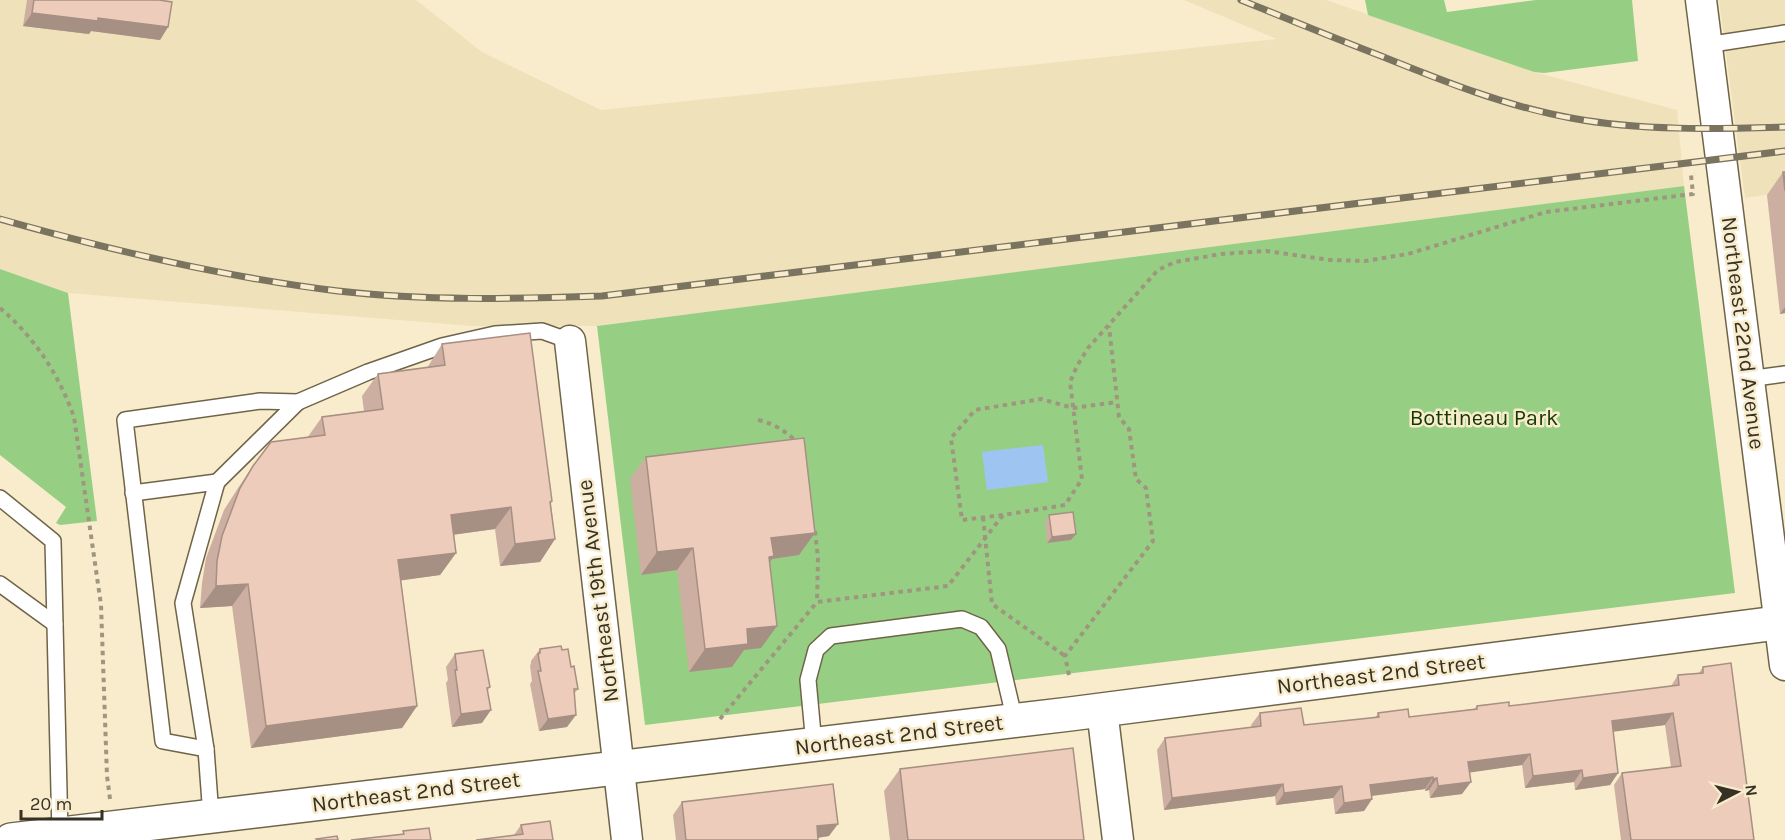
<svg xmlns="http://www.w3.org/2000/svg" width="1785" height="840" viewBox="0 0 1785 840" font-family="Karla,sans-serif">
<rect width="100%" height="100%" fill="#f8eccc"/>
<g fill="#efe1b9">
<polygon points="0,0 416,0 482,52 601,110 1277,39 1184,0 1326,0 1534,72 1677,110 1684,186 597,326 472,326 68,293 0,269"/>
<polygon points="1719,0 1785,0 1785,192 1745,198"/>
</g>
<g fill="#96cf84">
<polygon points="1365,0 1444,0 1447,12 1536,0 1632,0 1638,61 1544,73 1534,72 1368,15"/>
<polygon points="1684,186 1735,593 645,725 597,326"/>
<polygon points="0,269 68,293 97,521 60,525 56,523 66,507 0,455"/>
</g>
<polygon fill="#9ec5f2" points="1043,445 1048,482 987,490 982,452"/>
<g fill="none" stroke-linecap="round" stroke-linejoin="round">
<defs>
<g id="service">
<polyline points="1706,45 1785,33"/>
<polyline points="1748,379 1785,374"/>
<polyline points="217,482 298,402"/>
<polyline points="133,493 217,482 183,603 206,749"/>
<polyline points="0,498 53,541 60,834"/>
<polyline points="0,584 55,624"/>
<polyline points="814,745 808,680 816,650 831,636 962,619 981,627 998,649 1015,721"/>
<polyline points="211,816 206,749 163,741 125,420 260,401 298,402 368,372 442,346 495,334 542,331 570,341"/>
</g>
<g id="minor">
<polyline points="1701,0 1785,665"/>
<polyline points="570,341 627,840"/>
<polyline points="1102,710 1118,840"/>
</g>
<polyline id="tertiary" points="11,840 1070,714 1785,622"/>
</defs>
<use href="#service" stroke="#6f6448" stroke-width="18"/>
<use href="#minor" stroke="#6f6448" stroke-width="33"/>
<use href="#tertiary" stroke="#6f6448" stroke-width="36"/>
<g stroke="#9f967f" stroke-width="4" stroke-dasharray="4.5 4.5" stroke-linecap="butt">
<path d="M0,308c35,30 58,65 74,109l27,188 6,171 3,23"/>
<path d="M758,420c17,4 27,11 39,22"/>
<polyline points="1003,515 962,520 951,438 975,410 1041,399 1073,408 1117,402"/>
<polyline points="983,517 992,604 1065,656"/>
<polyline points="815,531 818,558 817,602"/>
<polyline points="1069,675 1065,656 1153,541 1146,488 1136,479 1129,429 1119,417 1109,326"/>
<polyline points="720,719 817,602 948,586 1003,515 1065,505 1082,479 1070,382 1077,366 1088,348 1158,270 1175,262 1221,254 1266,251 1330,260 1365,261 1408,254 1546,212 1693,194 1691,175 1695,174"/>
</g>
<use href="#service" stroke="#fff" stroke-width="15"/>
<use href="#minor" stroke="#fff" stroke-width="30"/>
<use href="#tertiary" stroke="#fff" stroke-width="33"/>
<defs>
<g id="rail">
<path d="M1241,0c47,19 93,38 140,56 62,25 124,50 190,62 70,13 143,11 214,9"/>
<path d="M0,219c111,31 223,58 338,72 88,10 176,8 264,5l1183,-145"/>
</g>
</defs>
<use href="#rail" stroke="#7a7360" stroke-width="7"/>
<use href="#rail" stroke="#f8eccc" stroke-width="4.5" stroke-dasharray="14" stroke-linecap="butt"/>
</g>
<g fill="#ccafa1">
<polygon points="27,0 159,0 168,27 160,40 91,31 89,34 23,26"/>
<polygon points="1783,172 1785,172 1785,313 1780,314 1767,195"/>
<polygon points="442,344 552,501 551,504 555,539 540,562 500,566 495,529 453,535 456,553 440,575 401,580 417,706 402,728 251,748 232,606 200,608 202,583 206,558 224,510 238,488 253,466 307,438 322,417 364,411 362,396 378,374 427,368"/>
<polygon points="646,457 815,533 799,555 772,559 769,562 761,648 744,650 732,667 689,672 677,570 641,575 630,479"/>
<polygon points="1049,515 1076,534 1071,540 1047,543 1045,522"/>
<polygon points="540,649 562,650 571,667 578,689 574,694 567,727 539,731 530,684 532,681 530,666 531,663 531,661"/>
<polygon points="455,654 490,687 488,690 482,723 452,727 446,683 448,680 446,667"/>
<polygon points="1703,667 1754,840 1621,840 1614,785 1622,773 1671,767 1665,725 1613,731 1618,773 1610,785 1575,790 1574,782 1525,788 1522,765 1469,772 1462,794 1430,798 1429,790 1425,791 1425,789 1372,796 1372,799 1364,811 1335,814 1333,798 1276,805 1275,796 1164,810 1157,750 1165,738 1252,727 1251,725 1260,713 1304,725 1375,718 1378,713 1409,717 1474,709 1477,706 1509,706 1671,686 1678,675 1699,673"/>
<polygon points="900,769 1084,840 890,840 884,791"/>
<polygon points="682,802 829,836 818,838 818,840 676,840 673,815"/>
<polygon points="521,825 553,840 514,835"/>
</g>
<g fill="#a68f83">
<polygon points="32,13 98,18 168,27 160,40 91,31 89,34 23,26"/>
<polygon points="1785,307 1785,313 1780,314"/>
<polygon points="511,507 495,529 435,537 451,515"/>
<polygon points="815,533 799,555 772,559 758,579 771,538"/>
<polygon points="1076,534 1071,540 1047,543 1052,537"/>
<polygon points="555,539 540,562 500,566 515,544"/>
<polygon points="693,548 677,570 641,575 657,552"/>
<polygon points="456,553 440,575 383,583 398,560"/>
<polygon points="248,584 232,606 200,608 216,586"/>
<polygon points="777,626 761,648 744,650 732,667 689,672 705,649 747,629"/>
<polygon points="417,706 402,728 251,748 266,726"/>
<polygon points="491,710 482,723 452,727 461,714"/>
<polygon points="1673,713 1665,725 1604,733 1612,721"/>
<polygon points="576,715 567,727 539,731 548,719"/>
<polygon points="1530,754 1522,765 1460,774 1468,762"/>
<polygon points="1582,770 1574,782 1525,788 1533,776"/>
<polygon points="1618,773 1610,785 1575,790 1583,778"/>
<polygon points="1433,777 1425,789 1362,797 1370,785"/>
<polygon points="1437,778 1429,790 1425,791 1433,779"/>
<polygon points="1471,782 1462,794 1430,798 1438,786"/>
<polygon points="1283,784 1275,796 1164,810 1172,798"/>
<polygon points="1342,786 1333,798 1276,805 1284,793"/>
<polygon points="1372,799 1364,811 1335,814 1344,803"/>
<polygon points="838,824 829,836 808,839 817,826"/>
</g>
<g fill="#edccbb" stroke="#a68f83" stroke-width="1.5">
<polygon points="34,0 159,0 172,2 168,27 98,18 98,21 32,13"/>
<polygon points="1783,172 1785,172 1785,191"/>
<polygon points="530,333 552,501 550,502 555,539 515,544 511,507 451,515 456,553 398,560 417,706 266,726 248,584 216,586 217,561 222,536 240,488 253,466 271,442 325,435 322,417 383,409 378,374 445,365 442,344"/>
<polygon points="804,438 815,533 771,538 774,556 769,557 777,626 747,629 748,644 705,649 693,548 657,552 646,457"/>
<polygon points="1073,512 1076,534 1052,537 1049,515"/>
<polygon points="561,646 562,650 568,649 571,667 574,666 578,689 574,689 576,715 548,719 538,671 541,671 538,654 540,653 540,649"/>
<polygon points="483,650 490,687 487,688 491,710 461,714 455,670 457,670 455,654"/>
<polygon points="1731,663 1754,840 1631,840 1622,773 1681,766 1673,713 1612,721 1618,773 1583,778 1582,770 1533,776 1530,754 1468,762 1471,782 1438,786 1437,778 1433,779 1433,777 1370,785 1372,799 1344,803 1342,786 1284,793 1283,784 1172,798 1165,738 1261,726 1260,713 1301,708 1304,725 1379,717 1378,713 1408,709 1409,717 1477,709 1477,706 1509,702 1509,706 1679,685 1678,675 1703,673 1703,667"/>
<polygon points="1073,748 1084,840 908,840 900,769"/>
<polygon points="833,784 838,824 817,826 818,840 686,840 682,802"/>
<polygon points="550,821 553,840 476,840 523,834 521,825"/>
<polygon points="429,828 431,840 351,840 404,834 403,831"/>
<polygon points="337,836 338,840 317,840 316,839"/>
</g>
<g text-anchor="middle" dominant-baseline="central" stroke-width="5" stroke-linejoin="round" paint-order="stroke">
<g font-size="22" fill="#363125" stroke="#f8eccc">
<text transform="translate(1743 333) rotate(83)">Northeast 22nd Avenue</text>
<text transform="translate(598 591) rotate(-97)">Northeast 19th Avenue</text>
<text transform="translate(1381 674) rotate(-7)">Northeast 2nd Street</text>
<text transform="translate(899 735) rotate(-7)">Northeast 2nd Street</text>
<text transform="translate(416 792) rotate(-7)">Northeast 2nd Street</text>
</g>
<g font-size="22" fill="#123a00" stroke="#f8eccc">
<text x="1484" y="418">Bottineau Park</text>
</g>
</g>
<g transform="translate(1737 792) rotate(83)" stroke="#f8eccc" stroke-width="4.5" paint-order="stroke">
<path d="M0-4.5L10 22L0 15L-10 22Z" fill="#363125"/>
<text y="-9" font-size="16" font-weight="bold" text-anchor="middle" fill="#363125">N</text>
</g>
<path d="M21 810v9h81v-9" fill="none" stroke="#363125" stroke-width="3"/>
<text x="30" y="810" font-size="18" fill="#363125" stroke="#f8eccc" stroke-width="4.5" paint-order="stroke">20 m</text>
</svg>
